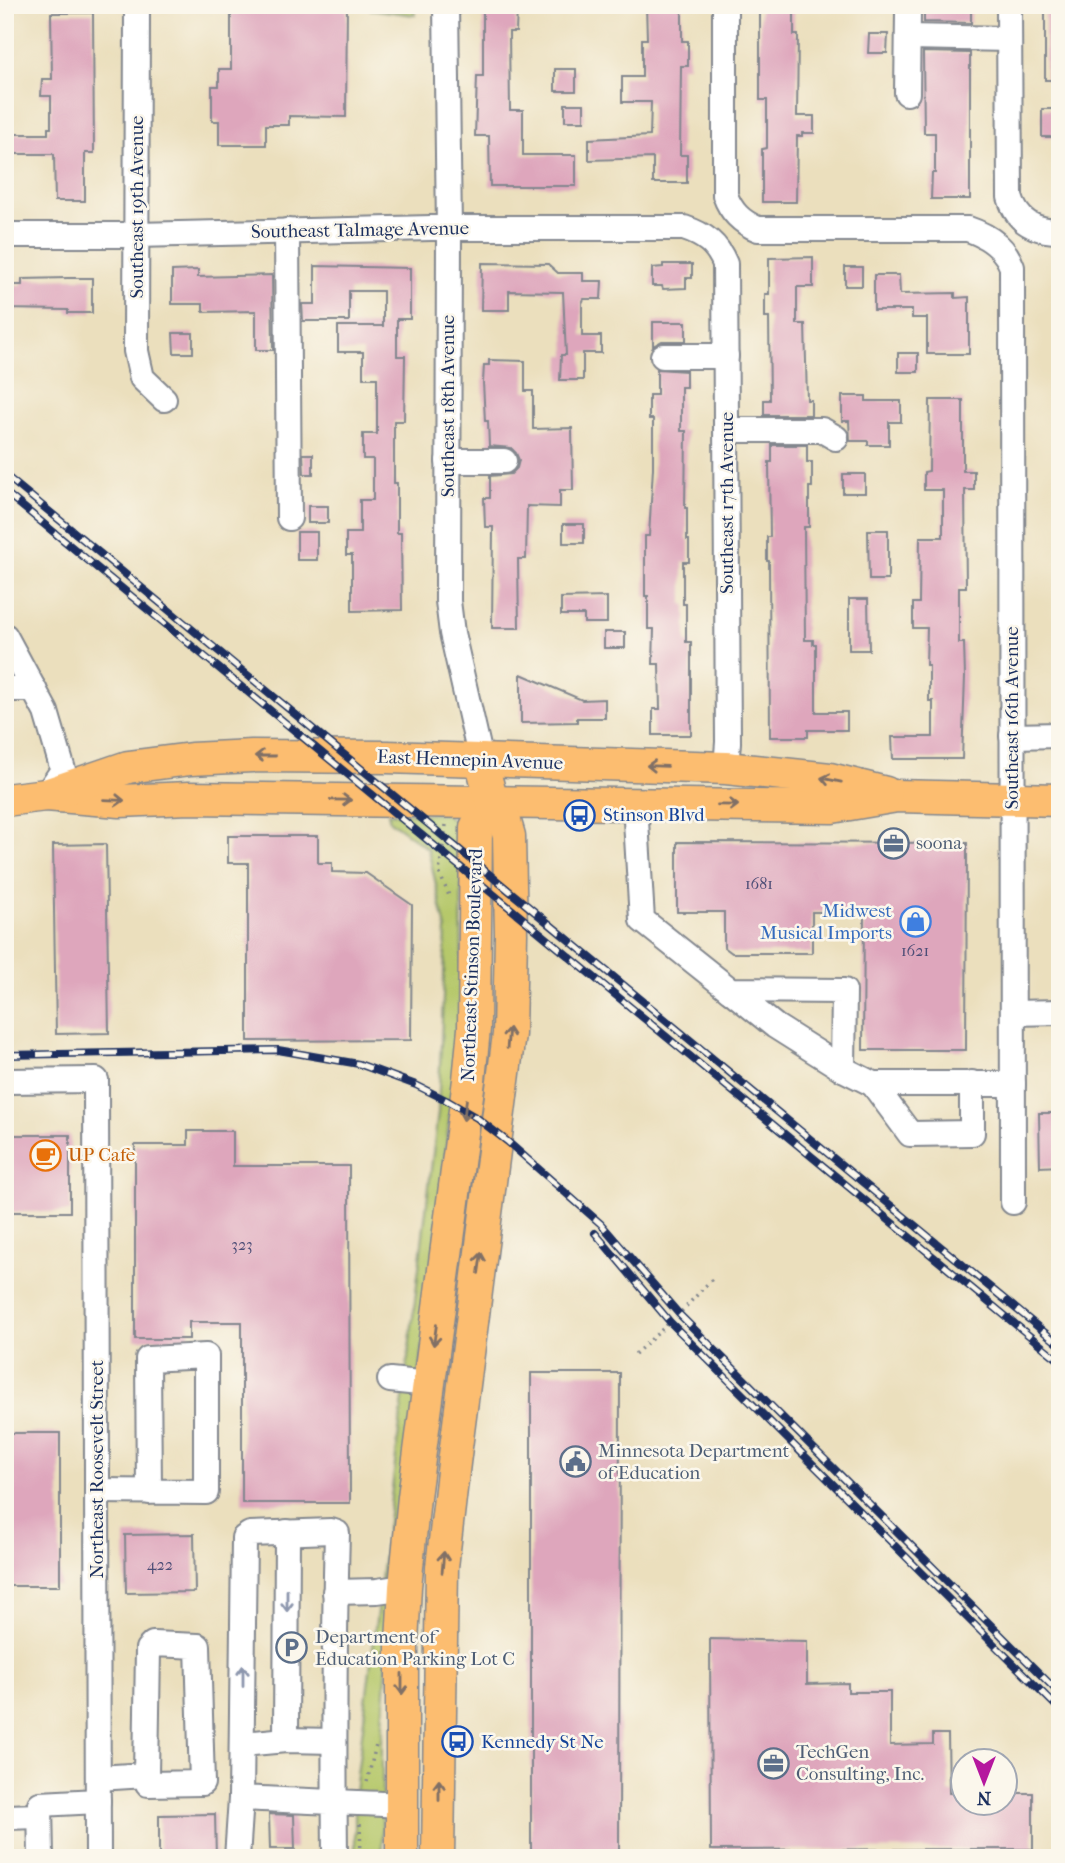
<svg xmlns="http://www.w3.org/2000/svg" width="1065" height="1863" viewBox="0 0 1065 1863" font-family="'IM FELL French Canon',serif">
<rect width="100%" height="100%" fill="#fbf7ec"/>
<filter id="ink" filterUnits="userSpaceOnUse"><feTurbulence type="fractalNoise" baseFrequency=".0143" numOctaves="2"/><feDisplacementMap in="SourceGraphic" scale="14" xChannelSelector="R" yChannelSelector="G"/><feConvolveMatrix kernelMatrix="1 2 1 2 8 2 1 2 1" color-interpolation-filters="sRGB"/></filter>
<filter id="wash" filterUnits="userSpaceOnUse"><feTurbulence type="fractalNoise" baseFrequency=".00686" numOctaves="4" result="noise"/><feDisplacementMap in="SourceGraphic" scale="28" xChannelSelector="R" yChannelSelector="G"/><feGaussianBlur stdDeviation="1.57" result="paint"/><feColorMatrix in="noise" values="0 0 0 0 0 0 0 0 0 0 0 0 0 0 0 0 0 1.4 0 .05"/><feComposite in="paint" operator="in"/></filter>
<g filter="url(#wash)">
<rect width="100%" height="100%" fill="#ebdfbd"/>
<g fill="#b6c86b" stroke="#687c64" stroke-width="2">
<polygon points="370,5 415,5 415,15 370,9"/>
<polygon points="388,813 446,814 461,829 462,1008 387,1659 382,1742 382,1858 355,1858 355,1792 438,1112 446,929 428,849 390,821"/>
</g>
<g id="blocks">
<g fill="#dea6bc">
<polygon points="231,5 347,5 346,117 289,116 289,125 266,125 266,145 219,145 219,121 212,121 212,86 219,86 219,69 231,69"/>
<polygon points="646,5 682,5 682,41 688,41 688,66 681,66 680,155 687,155 687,183 653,183 653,158 589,160 589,139 650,136 651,102 622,102 622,77 642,77 642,39 647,39"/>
<polygon points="924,6 971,6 971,23 924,22"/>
<rect x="1045" y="6" width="15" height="74"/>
<polygon points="483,8 517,8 516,32 509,32 510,110 523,110 523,155 576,155 576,186 490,186 489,136 475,136 477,76 483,76"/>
<polygon points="760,8 794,8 794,35 798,35 797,116 814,116 814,133 802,133 802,136 797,136 796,202 762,202 762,149 767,148 767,100 760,100"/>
<polygon points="51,13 93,13 94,153 85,153 85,201 55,201 54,154 5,154 5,134 48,134 48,128 51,128 51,96 41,96 42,79 52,79"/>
<polygon points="869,34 888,34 887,53 868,53"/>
<polygon points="923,52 970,53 970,199 931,199 932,173 935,173 935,133 924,133"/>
<rect x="555" y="69" width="21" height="22"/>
<rect x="565" y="104" width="19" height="17"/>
<rect x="1042" y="109" width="18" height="28"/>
<polygon points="813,257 813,287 797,287 797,324 805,324 807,400 811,400 811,415 764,415 764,400 770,400 769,317 765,317 765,294 769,294 769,258"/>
<polygon points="482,263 548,264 558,273 583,273 583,281 602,281 601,299 584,299 582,303 582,336 601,336 601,353 583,353 583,380 560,380 561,355 566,355 563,292 509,291 509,310 481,310"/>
<polygon points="663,264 692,264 692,278 686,278 686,288 663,289 662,286 652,286 652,268 663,267"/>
<polygon points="315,266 410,268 410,319 397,319 397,356 405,356 404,421 394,421 394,483 397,483 397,533 401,533 402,610 352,611 352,555 346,555 346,533 360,533 360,500 373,500 373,459 363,459 363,434 377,434 377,378 363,378 363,352 338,352 338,326 383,326 383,291 349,291 349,321 303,321 302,304 315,304"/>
<rect x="845" y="267" width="17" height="19"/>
<polygon points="198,270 198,277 272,275 273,350 256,350 256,311 203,312 203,304 172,304 172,271"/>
<polygon points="874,275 899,275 900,294 955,293 955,298 969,297 969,354 927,354 927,318 912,318 912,310 874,310"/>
<polygon points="68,278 92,278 92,313 68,313 68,310 5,309 5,285 22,285 22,279"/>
<polygon points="653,322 686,322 686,341 662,341 653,346"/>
<polygon points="173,333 193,333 193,353 174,353"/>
<rect x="898" y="353" width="20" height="19"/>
<polygon points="489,360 525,361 525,391 533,391 533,429 572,428 573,490 560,490 560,507 527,506 526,559 518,559 519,628 492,628 493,527 485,527 484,498 490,498 490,476 511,474 517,468 519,460 516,453 511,448 489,446 488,421 485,421 483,382 484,365 489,365"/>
<polygon points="657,369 686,371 686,387 681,387 681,431 686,431 685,508 687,508 687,540 689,540 689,562 683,562 683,604 686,604 686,642 691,642 691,735 653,735 653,709 660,709 659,664 653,664 654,629 648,629 648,596 645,596 645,536 649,536 653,468 653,419 649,419 649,395 657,395"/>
<polygon points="842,396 866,396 866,401 901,401 901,422 889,422 889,445 868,445 868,441 850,441 849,421 842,421"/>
<polygon points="930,400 963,400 963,471 974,471 974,490 965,490 966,587 959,587 959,643 964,643 965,677 962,759 893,759 892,737 933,737 933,701 929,701 929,665 926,665 927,628 913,628 913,603 919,603 920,537 943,537 943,490 924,490 924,472 929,471"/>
<polygon points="772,445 807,445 807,462 812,462 812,487 809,487 809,527 804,527 805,640 813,640 813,644 816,644 816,712 847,712 847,730 808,730 808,737 770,737 769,561 767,561 767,537 770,537 769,462 772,462"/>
<polygon points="303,454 313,454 313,474 304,474"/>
<rect x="843" y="474" width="22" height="19"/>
<rect x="308" y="506" width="20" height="17"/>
<rect x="563" y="524" width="21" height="19"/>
<polygon points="868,530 888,530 888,580 869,580"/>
<rect x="297" y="532" width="20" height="28"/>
<polygon points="607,597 607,623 584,623 584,615 561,615 561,598"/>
<polygon points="849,599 868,599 869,650 849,650"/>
<rect x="604" y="632" width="21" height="16"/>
<polygon points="521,674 582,700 605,699 605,718 577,718 577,722 521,723"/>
<polygon points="228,836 318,836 318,863 332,863 332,872 366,873 412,905 411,1040 248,1041 248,863 228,863"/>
<polygon points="677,842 967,843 966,1050 863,1050 864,912 812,912 812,953 732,953 724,947 724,912 677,912"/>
<polygon points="106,844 109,1033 56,1034 53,845"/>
<polygon points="1039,1113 1060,1113 1060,1166 1040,1167"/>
<polygon points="188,1131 233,1131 233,1166 349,1166 350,1503 242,1503 242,1322 189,1322 189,1339 135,1339 135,1145 188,1145"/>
<rect x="5" y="1135" width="65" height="77"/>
<polygon points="531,1373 620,1373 619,1858 531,1858"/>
<rect x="5" y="1433" width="55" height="153"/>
<polygon points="194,1534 195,1592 126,1593 125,1535"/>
<polygon points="710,1639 807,1641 807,1684 848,1683 848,1692 890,1692 890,1745 933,1744 933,1734 948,1734 949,1793 963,1793 963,1803 1005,1803 1005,1793 1033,1793 1033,1849 711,1850"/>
<polygon points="215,1814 216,1858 159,1858 159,1815"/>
<polygon points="269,1814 294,1815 295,1849 270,1849"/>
</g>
</g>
</g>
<g filter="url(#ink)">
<use href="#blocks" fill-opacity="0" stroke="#83878e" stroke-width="2"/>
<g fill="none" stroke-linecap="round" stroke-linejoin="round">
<defs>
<g id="minor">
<polyline points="137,5 136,351 142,378 164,399"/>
<polyline points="446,5 449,229 448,601 452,633 481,760"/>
<path d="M725,5v190c6,17 16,27 33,34h210c21,7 37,18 44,38l1,935"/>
<path d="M1009,5l1,192c7,25 25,34 50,34"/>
<polyline points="908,37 1009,39"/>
<polyline points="907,93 908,12"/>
<polyline points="287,231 289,518"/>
<path d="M5,235h131l295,-7h253c21,7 33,16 41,36l3,478 -2,26"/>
<polyline points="663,356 726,356"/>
<polyline points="727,430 822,430 836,438"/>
<polyline points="448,461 504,461"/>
<polyline points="5,636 46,712 63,770 46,795"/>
<polyline points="5,689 34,689"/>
<polyline points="1012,736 1060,735"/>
<polyline points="635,804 642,920 730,990 844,991 843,1069 873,1084 1013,1084"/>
<polyline points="730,990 775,1026 843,1069"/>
<polyline points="1013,1013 1060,1012"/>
<polyline points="5,1081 96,1080 98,1858"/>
<polyline points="873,1084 910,1134 972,1133 972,1083"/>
<polyline points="390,1380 429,1384"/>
<polyline points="97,1491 206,1492 206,1356 148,1359 149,1492"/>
<polyline points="335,1592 377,1591 405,1587"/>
<polyline points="286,1740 287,1532"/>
<polyline points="243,1744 286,1740 334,1741"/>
<polyline points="98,1778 146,1775 148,1784 202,1783 198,1646 153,1644 148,1649 146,1775"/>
<polyline points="5,1817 40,1816"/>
<polyline points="41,1858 40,1804 98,1801"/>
<polyline points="237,1858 241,1798"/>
<path d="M335,1858c-1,-108 -1,-217 2,-325l-6,-2 -81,3 -6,4 -3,260c54,3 107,4 161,7"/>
</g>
<g id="major">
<polyline points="46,795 120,801 189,798 832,807 897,796 1060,800"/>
<polyline points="5,800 46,795 128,767 191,759 252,756 387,757 726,768 830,779 886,793"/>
<polyline points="402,1858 402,1643 405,1587 414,1497 469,1080 474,1029 476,827 492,802"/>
<polyline points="438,1858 442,1567 454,1463 509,1034 511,934 509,836 503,815 492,802 481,760"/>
</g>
</defs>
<use href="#minor" stroke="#83878e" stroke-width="28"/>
<use href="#major" stroke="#83878e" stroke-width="35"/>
<g stroke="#83878e" stroke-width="3.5" stroke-dasharray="2 5" stroke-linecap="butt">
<polyline points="446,825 439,872 450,898"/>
<polyline points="635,1354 679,1314 714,1277"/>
<polyline points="367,1782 376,1745"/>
<polyline points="360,1824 361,1858"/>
</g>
<use href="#minor" stroke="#fff" stroke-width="24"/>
<use href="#major" stroke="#fcbd6f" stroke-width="32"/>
<defs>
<g id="rail">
<polyline points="5,475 1060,1345"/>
<polyline points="5,492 1060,1361"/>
<polyline points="5,1055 278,1050 359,1064 416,1085 446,1100 477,1118 508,1142 601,1224 679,1314 1060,1694"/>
<polyline points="595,1233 670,1322 1060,1710"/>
</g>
</defs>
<use href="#rail" stroke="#1b2f5e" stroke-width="8"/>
<use href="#rail" stroke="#fbf7ec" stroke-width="5" stroke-dasharray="16" stroke-linecap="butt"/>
</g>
<defs><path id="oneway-shaft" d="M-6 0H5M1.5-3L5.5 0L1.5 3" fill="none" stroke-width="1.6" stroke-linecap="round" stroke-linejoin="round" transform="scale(1.75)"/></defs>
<g stroke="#806f66">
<use href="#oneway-shaft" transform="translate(265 756) rotate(-180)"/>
<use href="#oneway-shaft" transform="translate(657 766) rotate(-178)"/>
<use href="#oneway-shaft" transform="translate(831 780) rotate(-168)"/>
<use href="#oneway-shaft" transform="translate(114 800) rotate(2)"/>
<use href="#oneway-shaft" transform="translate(341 800) rotate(1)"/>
<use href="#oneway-shaft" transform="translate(728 805) rotate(1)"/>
<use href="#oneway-shaft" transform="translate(508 1038) rotate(-85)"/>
<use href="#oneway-shaft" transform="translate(465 1110) rotate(98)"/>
<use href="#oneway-shaft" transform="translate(480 1263) rotate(-82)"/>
<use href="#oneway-shaft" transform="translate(435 1335) rotate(98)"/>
<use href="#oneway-shaft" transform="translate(443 1562) rotate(-85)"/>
<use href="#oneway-shaft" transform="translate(402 1684) rotate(90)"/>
<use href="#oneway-shaft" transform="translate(439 1790) rotate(-90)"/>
</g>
<g stroke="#8d97ae">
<use href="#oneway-shaft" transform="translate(287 1601) rotate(90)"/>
<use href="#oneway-shaft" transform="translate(243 1676) rotate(-90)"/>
</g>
</g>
<defs>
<symbol id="bus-ring" viewBox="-11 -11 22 22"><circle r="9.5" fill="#fbf7ec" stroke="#1a4fb4" stroke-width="1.5"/><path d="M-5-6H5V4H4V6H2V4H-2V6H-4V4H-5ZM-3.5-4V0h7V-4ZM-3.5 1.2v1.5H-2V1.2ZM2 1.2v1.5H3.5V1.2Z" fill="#1a4fb4"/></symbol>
<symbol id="office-ring" viewBox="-11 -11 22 22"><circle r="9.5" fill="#fbf7ec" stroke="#5c6f8a" stroke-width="1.5"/><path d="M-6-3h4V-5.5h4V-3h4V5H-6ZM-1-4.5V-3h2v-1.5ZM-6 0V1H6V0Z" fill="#5c6f8a"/></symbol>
<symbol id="shop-ring" viewBox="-11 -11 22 22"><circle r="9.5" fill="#fbf7ec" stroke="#3f7fe0" stroke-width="1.5"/><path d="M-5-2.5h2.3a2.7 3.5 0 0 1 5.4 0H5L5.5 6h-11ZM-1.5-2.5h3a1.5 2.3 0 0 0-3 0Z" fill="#3f7fe0"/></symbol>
<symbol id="cafe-ring" viewBox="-11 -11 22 22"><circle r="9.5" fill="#fbf7ec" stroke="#e8710a" stroke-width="1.5"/><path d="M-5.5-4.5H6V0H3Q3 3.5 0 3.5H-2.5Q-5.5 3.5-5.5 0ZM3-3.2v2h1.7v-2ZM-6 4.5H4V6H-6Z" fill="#e8710a"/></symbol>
<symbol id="civic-ring" viewBox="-11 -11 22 22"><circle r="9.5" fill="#fbf7ec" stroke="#5c6f8a" stroke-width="1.5"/><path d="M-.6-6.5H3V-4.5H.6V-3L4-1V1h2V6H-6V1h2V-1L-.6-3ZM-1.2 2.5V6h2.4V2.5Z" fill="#5c6f8a"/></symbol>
<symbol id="parking-ring" viewBox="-11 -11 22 22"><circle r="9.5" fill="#fbf7ec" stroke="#5c6f8a" stroke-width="1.5"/><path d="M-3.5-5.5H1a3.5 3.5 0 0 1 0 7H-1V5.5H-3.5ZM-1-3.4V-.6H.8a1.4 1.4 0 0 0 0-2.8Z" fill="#5c6f8a"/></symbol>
</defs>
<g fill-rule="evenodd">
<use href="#bus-ring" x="562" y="798" width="35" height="35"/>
<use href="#office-ring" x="876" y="826" width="35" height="35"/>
<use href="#shop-ring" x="898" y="904" width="35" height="35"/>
<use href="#cafe-ring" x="28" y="1138" width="35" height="35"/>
<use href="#civic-ring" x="558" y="1444" width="35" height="35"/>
<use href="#parking-ring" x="274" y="1630" width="35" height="35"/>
<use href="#bus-ring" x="440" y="1724" width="35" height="35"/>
<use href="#office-ring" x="756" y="1746" width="35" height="35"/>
</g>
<g text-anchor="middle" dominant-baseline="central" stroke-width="5" stroke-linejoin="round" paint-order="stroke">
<g font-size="16" fill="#4c4d76">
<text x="759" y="883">1681</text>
<text x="915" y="950">1621</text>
<text x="242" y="1244">323</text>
<text x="160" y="1564">422</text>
</g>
<g font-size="19" fill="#1b2f5e" stroke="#fbf7ec">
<text transform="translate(137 207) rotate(-90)">Southeast 19th Avenue</text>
<text transform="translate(360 230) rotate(-1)">Southeast Talmage Avenue</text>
<text transform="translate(448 406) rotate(-90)">Southeast 18th Avenue</text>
<text transform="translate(727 503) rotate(-90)">Southeast 17th Avenue</text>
<text transform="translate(1012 718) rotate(-90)">Southeast 16th Avenue</text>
<text transform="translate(470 760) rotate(2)">East Hennepin Avenue</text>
<text transform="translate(472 965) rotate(-88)">Northeast Stinson Boulevard</text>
<text transform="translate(97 1469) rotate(-90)">Northeast Roosevelt Street</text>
</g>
<g font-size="19" fill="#164399" stroke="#fbf7ec" text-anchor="start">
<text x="603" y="815">Stinson Blvd</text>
<text x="481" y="1742">Kennedy St Ne</text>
</g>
<g font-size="19" fill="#4e5e75" stroke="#fbf7ec" text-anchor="start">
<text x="916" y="843">soona</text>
<text x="598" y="1451">Minnesota Department<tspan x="598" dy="22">of Education</tspan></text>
<text x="315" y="1637">Department of<tspan x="315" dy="22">Education Parking Lot C</tspan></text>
<text x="796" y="1752">TechGen<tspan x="796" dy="22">Consulting, Inc.</tspan></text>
</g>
<g font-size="19" fill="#366cbe" stroke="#fbf7ec" text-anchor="end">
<text x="892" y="911">Midwest<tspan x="892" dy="22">Musical Imports</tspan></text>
</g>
<g font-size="19" fill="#c56008" stroke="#fbf7ec" text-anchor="start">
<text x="68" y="1155">UP Cafe</text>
</g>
</g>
<rect width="1065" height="1863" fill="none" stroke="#fbf7ec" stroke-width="28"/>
<g transform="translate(984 1782) rotate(180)"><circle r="33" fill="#fbf7ec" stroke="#a1a7b3" stroke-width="2"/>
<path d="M0-5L12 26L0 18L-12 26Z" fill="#b5179e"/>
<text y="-10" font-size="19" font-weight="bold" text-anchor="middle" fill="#1b2f5e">N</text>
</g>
</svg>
